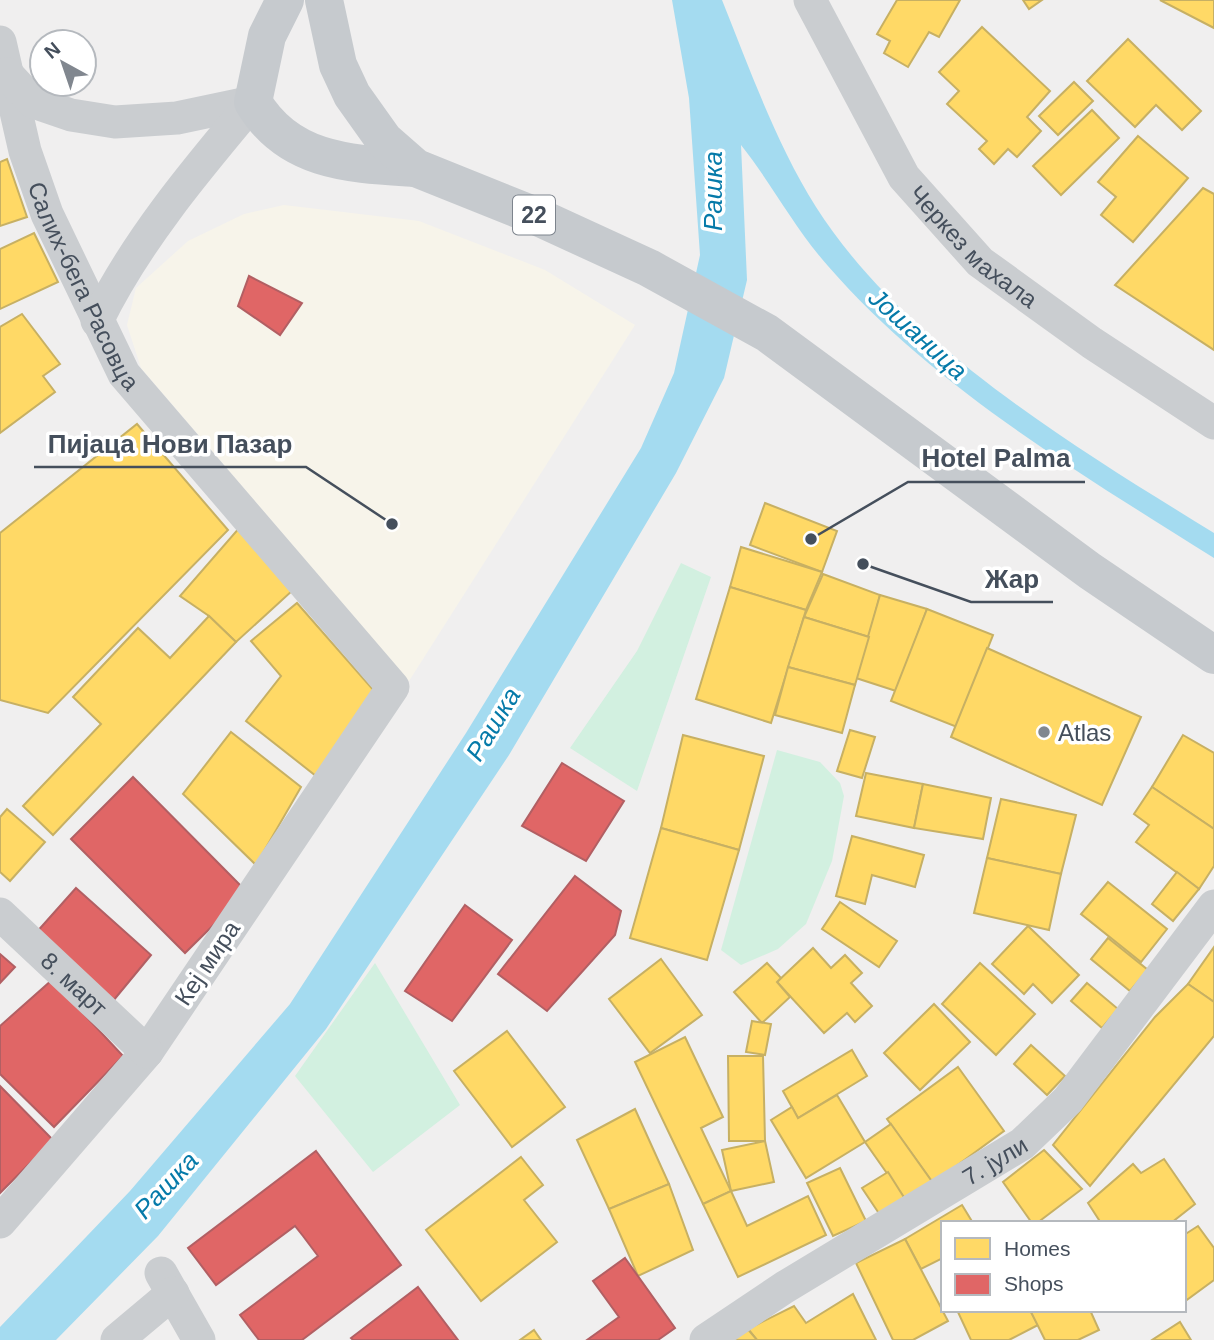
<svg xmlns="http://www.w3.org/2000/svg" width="1214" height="1340" viewBox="0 0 1214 1340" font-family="Arial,sans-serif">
<rect width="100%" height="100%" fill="#f0efef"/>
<polygon fill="#f7f4ea" points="284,205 419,221 545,270 635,325 409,681 141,368 127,325 136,288 188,241 244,214"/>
<g fill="#d2f0e0">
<polygon points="681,563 711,577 637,791 570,748 637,651"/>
<polygon points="777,750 820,762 840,783 844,796 832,861 806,924 778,949 741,965 721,950"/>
<polygon points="375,963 460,1105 373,1172 295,1076"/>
</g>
<path fill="#a4dbf0" d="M672,0h50c28,70 54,143 94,207 87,137 262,242 398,326v25c-133,-84 -282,-172 -386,-292 -33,-37 -56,-82 -87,-121l6,135 -23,98 -48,95 -167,282 -183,274 -168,207 -102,104h-56v-13l130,-136 160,-187 176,-271 175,-285 33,-75 26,-118 -11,-157z"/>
<g fill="#ffd966" stroke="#c7b063" stroke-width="2">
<polygon points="897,0 960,0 939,37 929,32 908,67 884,53 890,41 877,34"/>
<polygon points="1023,0 1042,0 1029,9"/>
<polygon points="1160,0 1214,0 1214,28"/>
<polygon points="982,27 1050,91 1027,117 1041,131 1017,157 1008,149 994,164 979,149 987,141 947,104 959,91 939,72"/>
<polygon points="1128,39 1201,111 1182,130 1156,105 1135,127 1087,81"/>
<polygon points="1074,82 1093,101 1058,135 1039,116"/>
<polygon points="1092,110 1119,138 1061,195 1033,166"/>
<polygon points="1138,136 1188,178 1133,242 1101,215 1116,197 1098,182"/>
<polygon points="7,159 27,217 0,226 0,162"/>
<polygon points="1203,188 1214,194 1214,350 1115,285"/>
<polygon points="34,233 58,282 0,309 0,249"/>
<polygon points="22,314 60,364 43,376 55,392 0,433 0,327"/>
<polygon points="137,424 228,530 48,713 0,700 0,533"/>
<polygon points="765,503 837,531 822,572 750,545"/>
<polygon points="240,527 293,590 236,642 209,616 180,596"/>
<polygon points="741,547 822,572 806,610 730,587"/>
<polygon points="823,574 880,595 869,637 804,617"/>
<polygon points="730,587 806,610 771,723 696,699"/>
<polygon points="880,595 927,609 896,691 856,678"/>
<polygon points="297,603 376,693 316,776 246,721 281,676 251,641"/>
<polygon points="927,609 993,635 957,727 891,701"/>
<polygon points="209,616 236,642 53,835 23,806 101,724 73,697 138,628 170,658"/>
<polygon points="804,617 869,637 855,685 788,667"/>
<polygon points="987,648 1141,717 1102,805 951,737"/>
<polygon points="788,667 855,685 842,733 775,715"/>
<polygon points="850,730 875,737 862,778 837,771"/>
<polygon points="231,732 301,787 256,865 183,794"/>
<polygon points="683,735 764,756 739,850 661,828"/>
<polygon points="1183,735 1214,753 1214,829 1152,787"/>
<polygon points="866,773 923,784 914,828 856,816"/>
<polygon points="923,784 991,798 983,839 914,828"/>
<polygon points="1152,787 1214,829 1214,866 1199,889 1136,842 1149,825 1134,814"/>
<polygon points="1001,799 1076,815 1061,874 987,858"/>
<polygon points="7,809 45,842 10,881 0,872 0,817"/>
<polygon points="661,828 739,850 707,960 630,938"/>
<polygon points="852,836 924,855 915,887 872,875 865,904 836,896"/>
<polygon points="987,858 1061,874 1049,930 974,913"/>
<polygon points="1177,872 1199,889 1173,921 1152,904"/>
<polygon points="1108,882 1167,929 1141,962 1081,914"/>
<polygon points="840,902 897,941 879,967 822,929"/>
<polygon points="1028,926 1079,975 1052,1003 1033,984 1024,994 992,964"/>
<polygon points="1108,938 1148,970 1130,991 1091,959"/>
<polygon points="1214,947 1214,1002 1188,984"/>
<polygon points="813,948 831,968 845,955 862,973 851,983 872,1006 855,1022 847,1013 824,1033 777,982"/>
<polygon points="661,959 702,1015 650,1053 609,999"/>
<polygon points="767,963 781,978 777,982 790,997 762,1023 734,992"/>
<polygon points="980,963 1035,1014 996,1055 942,1004"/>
<polygon points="1087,983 1118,1009 1102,1028 1071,1001"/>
<polygon points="1188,984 1214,1002 1214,1036 1090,1186 1053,1145 1155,1017"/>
<polygon points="934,1004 970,1042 920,1090 884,1053"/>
<polygon points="752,1021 771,1024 765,1055 746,1052"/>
<polygon points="507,1031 565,1107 512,1147 454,1071"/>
<polygon points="685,1037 723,1117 701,1128 731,1191 703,1204 635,1062"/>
<polygon points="1031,1045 1065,1076 1047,1095 1014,1064"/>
<polygon points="852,1050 867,1076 798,1118 783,1091"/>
<polygon points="728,1056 763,1056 765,1141 729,1141"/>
<polygon points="958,1067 1004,1131 933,1183 887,1119"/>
<polygon points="837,1095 865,1142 806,1178 771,1120 792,1107 798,1118"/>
<polygon points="635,1109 669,1184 609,1209 577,1140"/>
<polygon points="891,1124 933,1183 905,1199 865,1142"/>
<polygon points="765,1141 774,1182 731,1191 722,1150"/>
<polygon points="1044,1150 1082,1189 1037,1223 1032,1223 1003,1182"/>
<polygon points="521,1157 543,1185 524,1200 557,1242 481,1301 426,1230"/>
<polygon points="1164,1159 1195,1204 1171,1223 1101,1223 1088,1203 1133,1164 1141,1173"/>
<polygon points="840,1168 866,1221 833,1236 807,1183"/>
<polygon points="888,1172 905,1199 880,1215 862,1188"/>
<polygon points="669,1184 693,1250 638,1276 609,1209"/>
<polygon points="731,1191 747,1226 808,1196 826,1235 738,1277 703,1204"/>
<polygon points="962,1205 973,1223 943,1223 943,1258 921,1269 905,1239"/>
<polygon points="1198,1226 1214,1248 1214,1280 1184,1302 1184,1235"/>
<polygon points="905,1239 948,1321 913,1340 893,1340 856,1263"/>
<polygon points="853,1294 876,1340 757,1340 748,1329 794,1306 806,1323"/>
<polygon points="957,1310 1030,1310 1038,1325 1009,1340 971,1340"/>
<polygon points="1030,1310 1090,1310 1099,1330 1078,1340 1045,1340"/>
<polygon points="740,1320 757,1340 716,1340"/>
<polygon points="1180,1322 1191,1340 1152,1340"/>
<polygon points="534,1330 541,1340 520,1340"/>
</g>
<g fill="#e06666" stroke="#b25f63" stroke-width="2">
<polygon points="249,276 302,303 280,335 238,306"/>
<polygon points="562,763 624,801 586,861 522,826"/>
<polygon points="133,777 247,892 185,953 71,839"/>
<polygon points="575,876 621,911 615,935 547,1011 498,974"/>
<polygon points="76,888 151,955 113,1001 35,934"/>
<polygon points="465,905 512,940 452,1021 405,991"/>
<polygon points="0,954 15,967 0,983"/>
<polygon points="52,980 123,1056 54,1127 0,1074 0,1026"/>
<polygon points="0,1086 53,1140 0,1193"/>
<polygon points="316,1151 401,1265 302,1340 259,1340 240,1315 318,1256 303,1236 295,1226 216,1285 188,1248"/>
<polygon points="625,1258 675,1328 658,1340 587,1340 619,1317 593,1281"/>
<polygon points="418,1287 458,1340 353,1340 351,1338"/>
</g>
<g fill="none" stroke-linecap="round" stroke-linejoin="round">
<g stroke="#cacdd0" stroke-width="33">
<path id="s1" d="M810,0l94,177 76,85 112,81 122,80"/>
<path id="s2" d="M0,42l25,109 22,63 77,160 269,313 -246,365 -147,170"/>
<polyline points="7,74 33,102 71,115 115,122 177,118 253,102"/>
<path d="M97,321c39,-80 99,-151 156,-219"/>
<path id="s3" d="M0,914l147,138"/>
<polyline points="161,1273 199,1340"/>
<polyline points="117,1340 173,1293"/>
<path id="s4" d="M706,1340l79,-53 237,-143 46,-44 146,-194"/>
</g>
<g stroke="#c6cace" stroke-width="38">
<path d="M285,0l-18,36 -14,66c36,61 99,62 163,66"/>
<polyline points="324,0 338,65 352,95 384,140 416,168 538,217 649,268 767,333 1090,571 1214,655"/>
</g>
</g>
<circle fill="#81878f" stroke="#fff" stroke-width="2.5" cx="1044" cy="732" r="7"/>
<g text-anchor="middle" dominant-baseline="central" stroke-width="7" stroke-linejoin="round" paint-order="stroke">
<rect fill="#fff" stroke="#7d848d" stroke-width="2" x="513" y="195.5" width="42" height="39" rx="5"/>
<g font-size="23" font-weight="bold" fill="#454f5c">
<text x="534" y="215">22</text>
</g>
<g font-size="24" fill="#454f5c" stroke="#fff">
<text stroke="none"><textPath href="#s1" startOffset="299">Черкез махала</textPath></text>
<text stroke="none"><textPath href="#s2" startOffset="259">Салих-бега Расовца</textPath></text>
<text transform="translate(207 963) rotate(-56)">Кеј мира</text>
<text stroke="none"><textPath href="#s3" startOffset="102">8. март</textPath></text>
<text stroke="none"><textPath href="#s4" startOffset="340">7. јули</textPath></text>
</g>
<g font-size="24" fill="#454f5c" stroke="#fff" text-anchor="start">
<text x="1058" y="732">Atlas</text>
</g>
<g font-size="26" font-style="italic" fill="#057aa9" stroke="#fff">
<text transform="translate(713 191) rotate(-90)">Рашка</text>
<text transform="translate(918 334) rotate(42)">Јошаница</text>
<text transform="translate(493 724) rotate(-59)">Рашка</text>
<text transform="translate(166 1185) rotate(-47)">Рашка</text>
</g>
</g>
<path fill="none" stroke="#454f5c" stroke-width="2.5" d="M392 524L306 467H34M811 539L908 482H1085M863 564L971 602H1053"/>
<g fill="#454f5c" stroke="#fff" stroke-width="2.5">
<circle cx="392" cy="524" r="7"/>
<circle cx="811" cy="539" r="7"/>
<circle cx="863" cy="564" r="7"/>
</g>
<g font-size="26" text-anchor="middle" font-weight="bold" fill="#454f5c" stroke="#fff" stroke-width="7" stroke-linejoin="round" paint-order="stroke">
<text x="170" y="453">Пијаца Нови Пазар</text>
<text x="996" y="467">Hotel Palma</text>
<text x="1012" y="588">Жар</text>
</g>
<rect x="941" y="1221" width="245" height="91" fill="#ffffff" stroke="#b5b9be" stroke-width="2"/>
<rect x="955" y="1238" width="35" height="21" fill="#ffd966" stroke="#b5b9be" stroke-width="2"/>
<text x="1004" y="1256" font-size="21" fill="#454f5c">Homes</text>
<rect x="955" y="1274" width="35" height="21" fill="#e06666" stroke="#b5b9be" stroke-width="2"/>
<text x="1004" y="1291" font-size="21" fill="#454f5c">Shops</text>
<g transform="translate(63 63) rotate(320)"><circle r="33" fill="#ffffff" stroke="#b5b9be" stroke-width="2"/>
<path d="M0-5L12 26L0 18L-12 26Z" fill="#81878f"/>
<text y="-10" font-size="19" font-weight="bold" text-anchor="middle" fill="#454f5c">N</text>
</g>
</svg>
